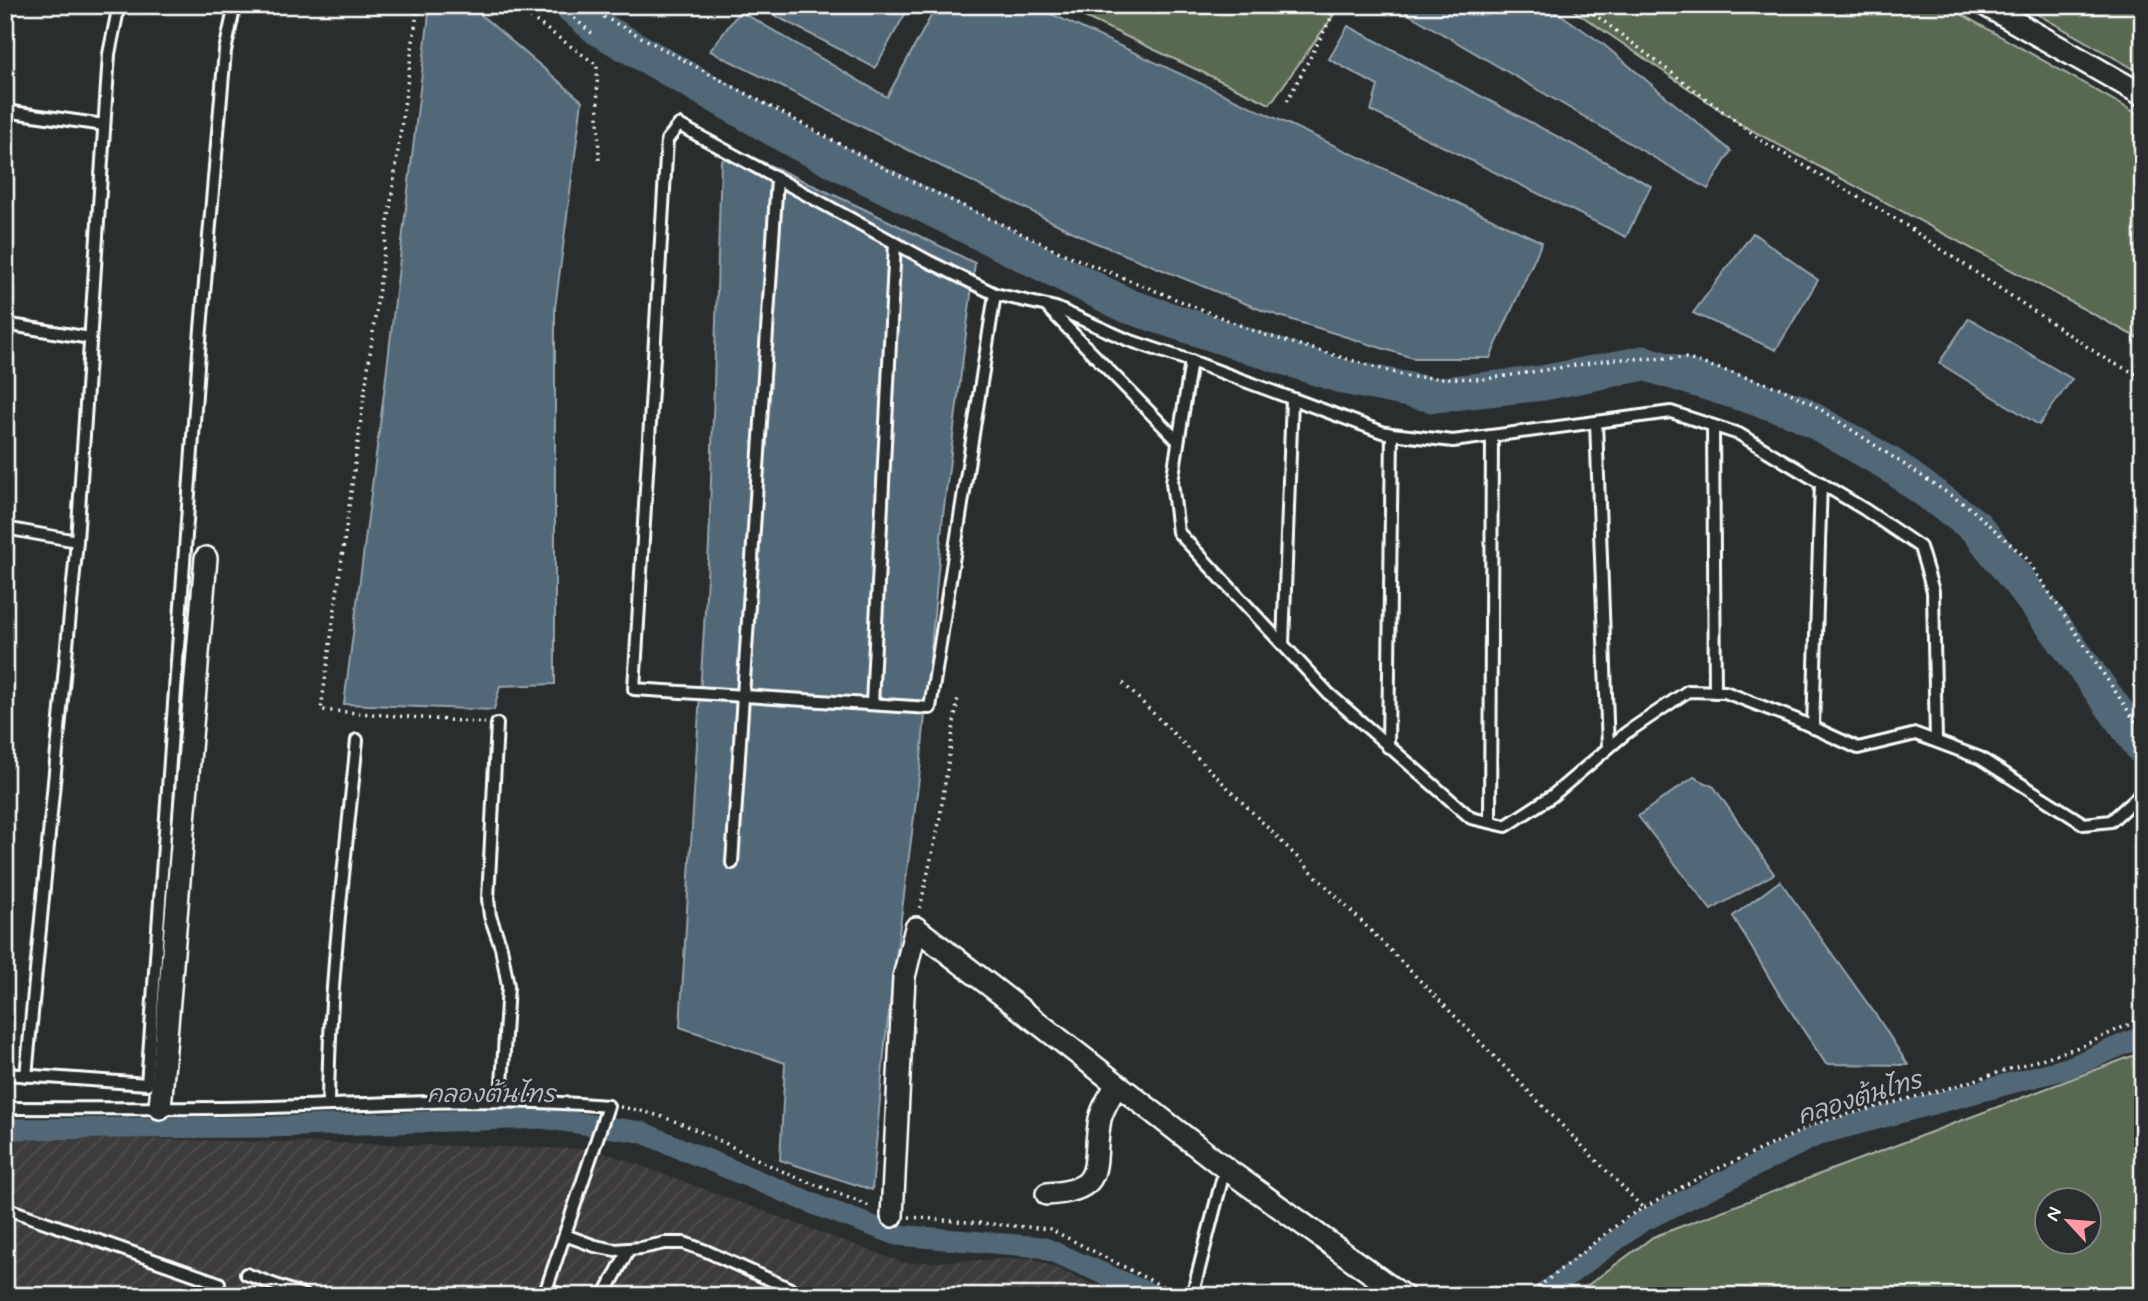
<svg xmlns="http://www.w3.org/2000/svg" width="2148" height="1301" viewBox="0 0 2148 1301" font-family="Mynerve,'Playpen Sans Thai',sans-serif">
<defs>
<pattern id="industrial-furrows" width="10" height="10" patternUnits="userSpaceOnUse" patternTransform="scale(1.75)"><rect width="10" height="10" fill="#3e3b3a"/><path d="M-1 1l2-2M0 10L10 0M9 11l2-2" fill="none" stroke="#514f4e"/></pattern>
</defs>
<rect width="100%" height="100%" fill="#2a2d2e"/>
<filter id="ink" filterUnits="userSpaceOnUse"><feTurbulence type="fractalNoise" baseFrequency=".0143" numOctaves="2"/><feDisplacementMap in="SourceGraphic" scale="14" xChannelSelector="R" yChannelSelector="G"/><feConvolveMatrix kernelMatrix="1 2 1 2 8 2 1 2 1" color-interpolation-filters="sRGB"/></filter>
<g filter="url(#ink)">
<polygon fill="url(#industrial-furrows)" points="5,1136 595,1149 904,1263 1033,1258 1119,1296 5,1296"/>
<g fill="#596851" stroke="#acb4a8" stroke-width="2" fill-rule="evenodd">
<polygon points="1059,5 1314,5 1333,16 1270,104"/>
<polygon points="1566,5 1945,5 2143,117 2143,341 1742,125"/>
<polygon points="2021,5 2143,5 2143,74"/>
<path d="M2143,1052v244h-570l80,-59zM2046,1200h42v42h-42z"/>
</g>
<g fill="#526776" stroke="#97a4ad" stroke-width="2">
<polygon points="430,5 469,5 582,101 555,308 555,684 500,686 494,710 344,704 385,385"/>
<polygon points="780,5 910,5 875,68 774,15"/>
<polygon points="937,5 1032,5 1542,242 1490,358 1413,358 1264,311 1089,240 710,51 740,11 887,97"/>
<polygon points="1393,5 1547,5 1603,44 1731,151 1708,189"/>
<polygon points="1348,26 1651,186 1626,237 1371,111 1378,86 1329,59"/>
<polygon points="737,150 862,208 975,263 943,515 920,770 885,1043 872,1190 780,1160 785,1063 680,1027 709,544 721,161"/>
<polygon points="1753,233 1818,280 1776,350 1693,313"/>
<polygon points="1969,318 2072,379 2039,425 1939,363"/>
<polygon points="1694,777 1714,787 1774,874 1711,910 1638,816"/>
<polygon points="1780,881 1878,1018 1908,1065 1826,1064 1776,989 1733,916"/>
</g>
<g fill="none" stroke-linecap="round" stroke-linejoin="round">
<g stroke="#526776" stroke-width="21">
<polyline points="574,8 575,5"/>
<polyline points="5,1129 271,1127 542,1118 641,1132 821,1207 897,1235 1042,1247 1155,1296"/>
<polyline points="1540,1296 1641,1222 1820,1134 2068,1068 2143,1036"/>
</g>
<polyline stroke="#526776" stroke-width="35" points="571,5 598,28 799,143 1128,306 1344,377 1434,395 1543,383 1644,363 1797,411 1891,465 1976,527 2057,630 2143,748"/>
<defs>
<g id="service">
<polyline points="5,111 104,125"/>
<polyline points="995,294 930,708 634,689 667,140 679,125 928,261 995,294 1056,308 1128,340 1191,361 1172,482 1178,532 1328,693 1471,818 1506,826 1552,796 1626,733 1688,691 1725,692 1797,720 1858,748 1916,734 1980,758 2084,824 2111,821 2143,792"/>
<polyline points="1048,308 1178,441"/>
<polyline points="5,324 90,338"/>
<polyline points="1191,361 1382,432 1392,434 1453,441 1671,412 1739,434 1864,509 1920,547 1933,591 1936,741"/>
<polyline points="1596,422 1608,748"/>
<polyline points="1713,426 1715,692"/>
<polyline points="5,528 77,541 26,1076"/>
<polyline points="77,541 109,54 119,5"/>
<polyline points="1283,644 1292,399"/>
<polyline points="872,704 895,243"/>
<polyline points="497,724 488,899 490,916 501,947 508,986 501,1101"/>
<polyline points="1813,728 1821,483"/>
<polyline points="1388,747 1392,434"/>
<polyline points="1490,822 1492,436"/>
<polyline points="732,863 777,179"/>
<polyline points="5,1074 147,1084 199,352 225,51 235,5"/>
<path d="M328,1105c1,-122 17,-243 29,-365"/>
<path d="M5,1108c89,0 178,1 267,-1 112,-3 224,-11 336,-1l-64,190"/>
<polyline points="5,1208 219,1283"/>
<polyline points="565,1235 595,1246 615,1250 641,1248 665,1243 684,1243 706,1251 806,1296"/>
<polyline points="246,1274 305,1296"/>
<polyline points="546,1289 564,1296"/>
<polyline points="604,1296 629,1249"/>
<polyline points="1192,1296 1225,1168"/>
</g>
<g id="minor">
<polyline points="1985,5 2143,95"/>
<polyline points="160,1108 206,558"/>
<path d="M1047,1194c62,-4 44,-28 53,-75 3,-12 10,-23 17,-34"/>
<polyline points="892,1216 904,977 916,928 1225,1168 1403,1296"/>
</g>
</defs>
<use href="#service" stroke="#fff" stroke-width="16"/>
<use href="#minor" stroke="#fff" stroke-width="26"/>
<g stroke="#fff" stroke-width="3.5" stroke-dasharray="2 5" stroke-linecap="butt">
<polyline points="418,5 321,710 485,723"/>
<polyline points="513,5 597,65 599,162"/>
<polyline points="558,5 593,34"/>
<polyline points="596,5 604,17 888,170 1062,253 1262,334 1409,377 1486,379 1616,359 1685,358 1780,388 1811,403 1970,508 2026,558 2143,733"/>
<polyline points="1582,5 1762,141 1896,219 2107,360 2143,377"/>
<polyline points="563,9 573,5"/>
<polyline points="1287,101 1338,5"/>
<polyline points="1123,683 1385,945 1643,1208"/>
<polyline points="920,908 939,823 958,697"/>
<path d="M620,1107c63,9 114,43 171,68 27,11 54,21 81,32"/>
<polyline points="909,1217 1050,1229 1179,1295"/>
<polyline points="1527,1296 1627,1217 1704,1175 1823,1121 1953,1087 2082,1046 2143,1018"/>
</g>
<use href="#service" stroke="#2a2d2e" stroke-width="10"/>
<use href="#minor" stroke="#2a2d2e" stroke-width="21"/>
</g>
</g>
<g text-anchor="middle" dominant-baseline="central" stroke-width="5" stroke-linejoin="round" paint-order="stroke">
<g font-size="24" font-style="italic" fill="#b1bbc1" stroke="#2a2d2e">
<text x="491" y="1095">คลองต้นไทร</text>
<text transform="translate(1860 1099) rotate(-17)">คลองต้นไทร</text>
</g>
</g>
<rect width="2148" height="1301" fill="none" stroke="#2a2d2e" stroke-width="28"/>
<rect x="14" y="14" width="2120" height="1273" fill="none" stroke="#fff" stroke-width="2.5" filter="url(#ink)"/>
<g transform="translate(2068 1221) rotate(296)"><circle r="33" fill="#2a2d2e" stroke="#7f8182" stroke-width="2"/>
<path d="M0-5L12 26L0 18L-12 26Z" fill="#ff9aa2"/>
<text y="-10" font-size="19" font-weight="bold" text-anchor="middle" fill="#ffffff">N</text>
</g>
</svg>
